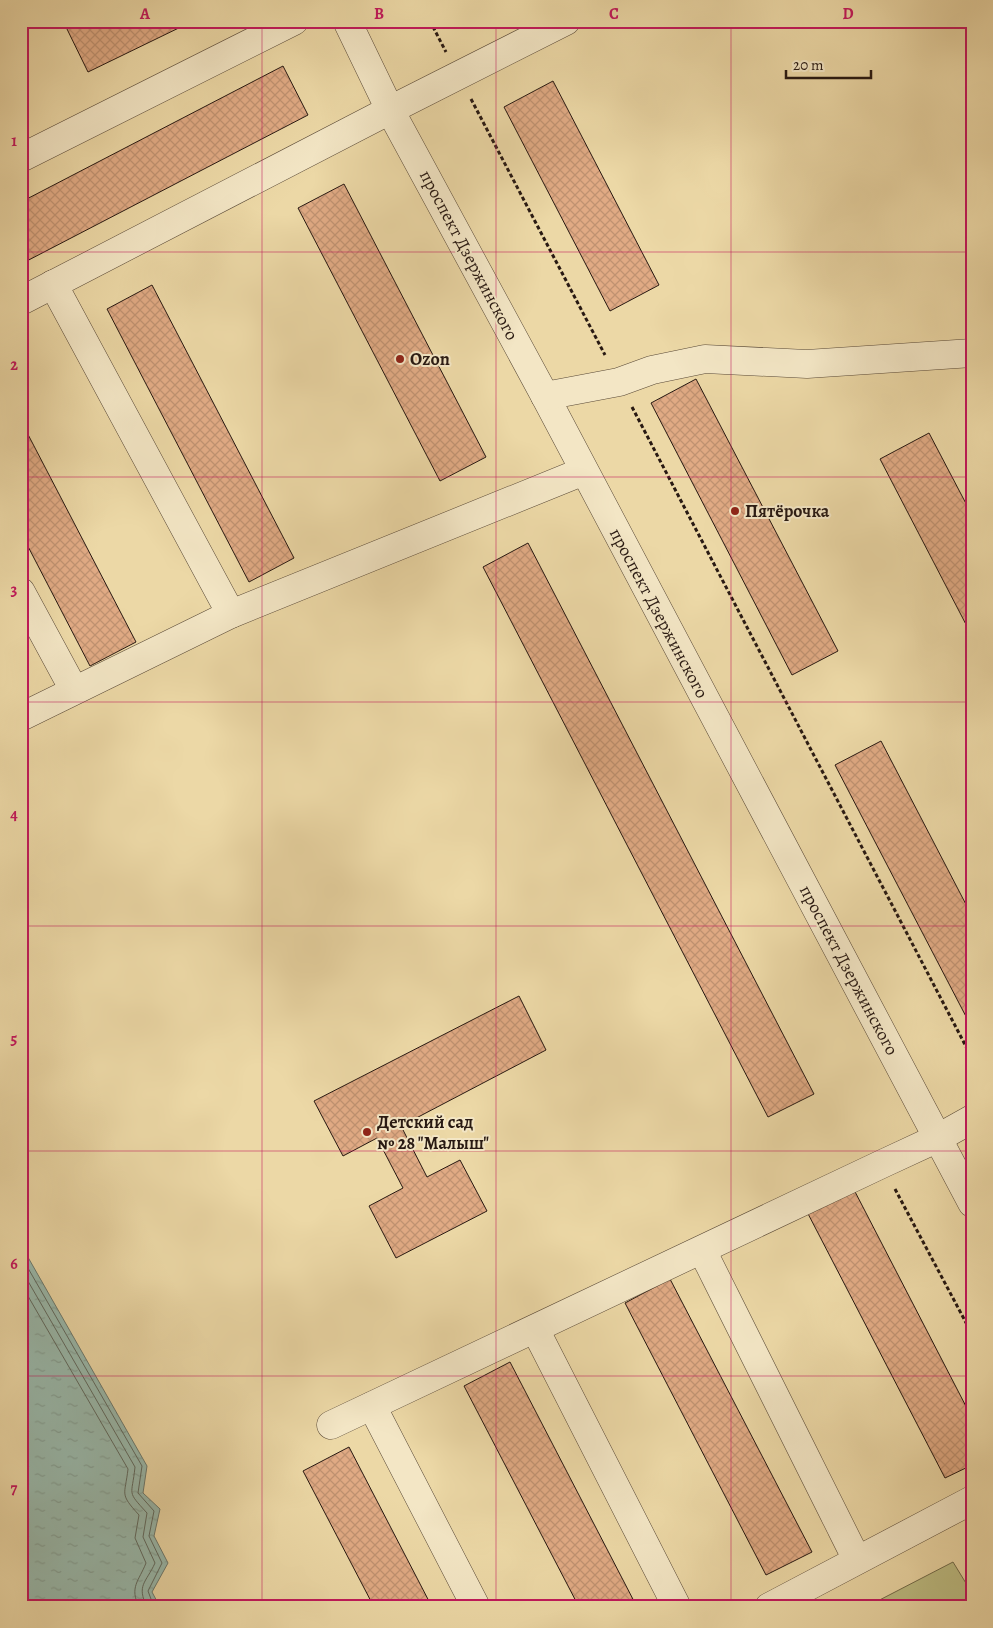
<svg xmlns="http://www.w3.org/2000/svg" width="993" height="1628" viewBox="0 0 993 1628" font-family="Alegreya,serif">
<defs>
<pattern id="water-ripples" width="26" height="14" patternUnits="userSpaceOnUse" patternTransform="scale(1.25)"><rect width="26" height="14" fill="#99b9ac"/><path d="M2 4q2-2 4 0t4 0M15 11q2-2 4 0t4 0" fill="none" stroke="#849e93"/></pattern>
<pattern id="building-cross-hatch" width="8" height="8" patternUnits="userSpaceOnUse" patternTransform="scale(1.25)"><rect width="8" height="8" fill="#e0aa84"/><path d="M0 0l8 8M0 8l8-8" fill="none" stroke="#c09271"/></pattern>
</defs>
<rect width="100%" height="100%" fill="#ecd8a6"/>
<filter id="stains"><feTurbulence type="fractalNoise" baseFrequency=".004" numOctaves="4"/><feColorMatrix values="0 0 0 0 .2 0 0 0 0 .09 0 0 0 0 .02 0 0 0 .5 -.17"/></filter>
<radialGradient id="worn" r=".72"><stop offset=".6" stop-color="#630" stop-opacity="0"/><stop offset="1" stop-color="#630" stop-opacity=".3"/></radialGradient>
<polygon fill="#bdbd83" stroke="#726b4a" points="953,1562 972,1593 972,1607 866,1607"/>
<polygon fill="url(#water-ripples)" stroke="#6c796e" points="21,1245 147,1466 143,1493 160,1509 154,1536 168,1563 152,1592 160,1607 21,1607"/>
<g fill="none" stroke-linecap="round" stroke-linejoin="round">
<g stroke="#60695f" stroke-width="1">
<polyline points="21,1256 142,1466 138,1493 154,1511 149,1536 162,1563 148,1591 154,1607"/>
<path d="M21,1269l114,198c-3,30 -9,23 12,46l-4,24 12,26c-9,20 -19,22 -8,44"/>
<path d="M21,1284l107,185c-3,27 -9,24 11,46l-4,23 11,25c-7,18 -17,24 -7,44"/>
</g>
</g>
<g fill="url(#building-cross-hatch)" stroke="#281912">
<polygon points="77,21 188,21 189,23 88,72 66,27"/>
<polygon points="461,21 477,21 465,28"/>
<polygon points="283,66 308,115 21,264 21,202"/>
<polygon points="553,81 659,285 610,311 504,107"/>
<polygon points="344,184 486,457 440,481 298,208"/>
<polygon points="152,285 294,558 249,582 107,309"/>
<polygon points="696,379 838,651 792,675 651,403"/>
<polygon points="21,421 136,642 90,666 21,533"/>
<polygon points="929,433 972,515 972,636 880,459"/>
<polygon points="528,543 814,1094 768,1117 483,567"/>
<polygon points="881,741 972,916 972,1028 835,765"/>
<polygon points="519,996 546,1050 401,1126 427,1177 460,1160 487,1211 396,1258 369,1206 403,1188 377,1138 343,1156 314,1101"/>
<polygon points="850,1182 972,1418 972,1465 945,1478 804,1206"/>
<polygon points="670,1279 812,1552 766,1575 625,1303"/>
<polygon points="510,1362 637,1607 579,1607 464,1386"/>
<polygon points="349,1447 432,1607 374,1607 303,1471"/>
</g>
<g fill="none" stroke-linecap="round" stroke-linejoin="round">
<defs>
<g id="minor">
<polyline points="347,21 390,110 545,396 972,1203"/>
<polyline points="21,158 294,21"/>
<polyline points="53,284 231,614"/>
<polyline points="21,301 390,110 566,21"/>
<polyline points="545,396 619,382 652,370 705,359 807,364 972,353"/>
<polyline points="21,592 74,690"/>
<polyline points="21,717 231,614 584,471"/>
<polyline points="702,1250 857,1560"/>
<polyline points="535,1329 677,1607"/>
<polyline points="372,1406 476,1607"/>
<polyline points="331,1425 882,1164 938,1138 972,1119"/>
<polyline points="769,1607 972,1500"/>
</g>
</defs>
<use href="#minor" stroke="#594937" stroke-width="29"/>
<g stroke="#281912" stroke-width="3" stroke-dasharray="4 2.5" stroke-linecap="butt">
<polyline points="430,21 446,52"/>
<polyline points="471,99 605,355"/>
<polyline points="632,407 972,1058"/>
<polyline points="895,1189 972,1334"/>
</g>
<use href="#minor" stroke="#f3e6c5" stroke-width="28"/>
</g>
<path fill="none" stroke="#c2185b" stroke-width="1" stroke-opacity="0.55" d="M262,21v1586M496,21v1586M731,21v1586M21,252h951M21,477h951M21,702h951M21,926h951M21,1151h951M21,1376h951"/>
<g fill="#8f2418" stroke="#f3e6c5" stroke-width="2">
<circle cx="400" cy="359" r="5"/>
<circle cx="735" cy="511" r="5"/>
<circle cx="367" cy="1132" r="5"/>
</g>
<g text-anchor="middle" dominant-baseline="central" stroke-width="4" stroke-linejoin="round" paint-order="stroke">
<g font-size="18" fill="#281912" stroke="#f3e6c5">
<text transform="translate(469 255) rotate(62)">проспект Дзержинского</text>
<text transform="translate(659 613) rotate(62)">проспект Дзержинского</text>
<text transform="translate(849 970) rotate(62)">проспект Дзержинского</text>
</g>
<g font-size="18" font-weight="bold" fill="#281912" stroke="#f3e6c5" text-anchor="start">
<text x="410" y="359">Ozon</text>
<text x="745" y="511">Пятёрочка</text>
<text x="377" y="1122">Детский сад<tspan x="377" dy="21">№ 28 "Малыш"</tspan></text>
</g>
</g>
<rect width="993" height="1628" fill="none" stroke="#ecd8a6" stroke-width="55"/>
<path d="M786 70v8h85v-8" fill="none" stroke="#281912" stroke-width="2.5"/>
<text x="793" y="70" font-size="15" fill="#281912" stroke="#f3e6c5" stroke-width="4" paint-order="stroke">20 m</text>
<rect x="28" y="28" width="938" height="1572" fill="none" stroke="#c2185b" stroke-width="2"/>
<g font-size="16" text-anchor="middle" font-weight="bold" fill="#c2185b">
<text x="145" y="19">A</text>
<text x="379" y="19">B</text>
<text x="614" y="19">C</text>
<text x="848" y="19">D</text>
<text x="14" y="146">1</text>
<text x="14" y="370">2</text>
<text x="14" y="595">3</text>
<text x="14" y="820">4</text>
<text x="14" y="1044">5</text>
<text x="14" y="1269">6</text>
<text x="14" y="1494">7</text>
</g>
<rect width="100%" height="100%" filter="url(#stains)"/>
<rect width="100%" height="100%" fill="url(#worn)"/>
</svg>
